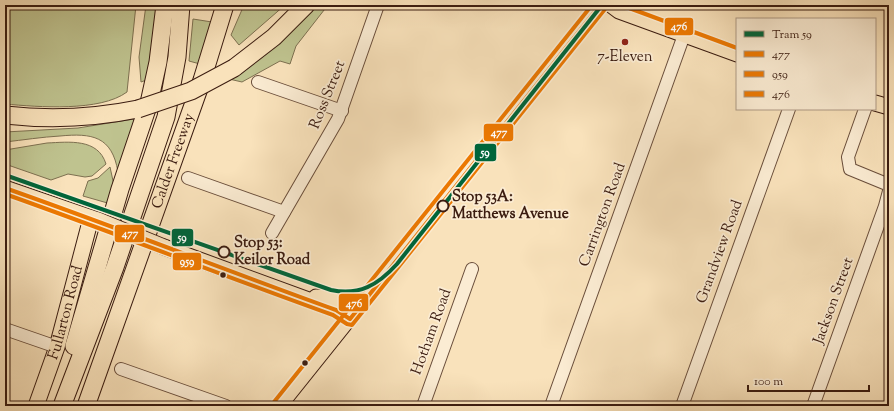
<svg xmlns="http://www.w3.org/2000/svg" width="894" height="411" viewBox="0 0 894 411" font-family="'Sorts Mill Goudy',serif">
<rect width="100%" height="100%" fill="#f9e2bb"/>
<filter id="stains"><feTurbulence type="fractalNoise" baseFrequency=".005" numOctaves="4"/><feColorMatrix values="0 0 0 0 .2 0 0 0 0 .09 0 0 0 0 .02 0 0 0 .5 -.17"/></filter>
<radialGradient id="worn" r=".72"><stop offset=".6" stop-color="#630" stop-opacity="0"/><stop offset="1" stop-color="#630" stop-opacity=".3"/></radialGradient>
<g fill="#bfc38f" stroke="#7d7050">
<path d="M5,5h131l-9,87c-27,20 -89,15 -122,12z"/>
<polygon points="146,5 163,5 152,78 141,82 139,57"/>
<polygon points="244,5 285,5 239,45 231,35"/>
<polygon points="315,5 328,5 296,46 290,64 280,61 242,82 229,79 301,20"/>
<polygon points="193,19 212,22 200,64 189,61"/>
<path d="M134,119v5l-16,48c-6,-36 -26,-39 -58,-36 -18,1 -37,4 -55,6v-10l73,-4z"/>
<path d="M47,143c22,-1 51,-5 59,21l-14,12 -7,1 -17,-3 -17,6 -46,-16v-14z"/>
<polygon points="110,167 115,190 111,204 83,196 88,181 98,178"/>
</g>
<g fill="none" stroke-linecap="round" stroke-linejoin="round">
<defs>
<g id="minor">
<polyline points="258,82 342,111"/>
<polyline points="865,109 848,157 850,169 889,185"/>
<polyline points="188,178 284,212"/>
<polyline points="272,233 338,119 378,5"/>
<polyline points="5,329 57,347"/>
<polyline points="121,369 226,406"/>
<polyline points="423,406 472,269"/>
<polyline points="551,406 684,35"/>
<polyline points="682,406 789,109"/>
<polyline points="813,406 885,206 889,191"/>
</g>
<g id="major">
<polyline points="611,5 619,11 737,54"/>
<polyline points="875,103 889,107"/>
<polyline points="5,188 98,220"/>
<polyline points="164,247 336,310 350,319"/>
<polyline points="316,297 356,299 368,296"/>
<path id="s1" d="M36,406l21,-59 34,-129"/>
<polyline points="279,406 600,5"/>
</g>
<g id="highway">
<polyline points="234,68 274,37 306,5"/>
<path d="M5,115c45,5 89,3 133,-6"/>
<polyline points="74,346 120,189 149,103 158,62 165,5"/>
<polyline points="62,406 115,267 166,117 177,57 181,5"/>
<path id="s2" d="M86,406l116,-326 23,-75"/>
</g>
</defs>
<use href="#minor" stroke="#6a4e3b" stroke-width="14"/>
<use href="#major" stroke="#3b1c10" stroke-width="17"/>
<use href="#highway" stroke="#3b1c10" stroke-width="19"/>
<use href="#minor" stroke="#fbecd3" stroke-width="12"/>
<use href="#major" stroke="#f9e2bb" stroke-width="15"/>
<use href="#highway" stroke="#f9e2bb" stroke-width="17"/>
<defs>
<polyline id="major-bridge" points="98,220 164,247"/>
<polyline id="highway-bridge" points="138,109 191,91 234,68"/>
</defs>
<use href="#major-bridge" stroke="#3b1c10" stroke-width="17" stroke-linecap="butt"/>
<use href="#highway-bridge" stroke="#3b1c10" stroke-width="19" stroke-linecap="butt"/>
<use href="#major-bridge" stroke="#f9e2bb" stroke-width="15"/>
<use href="#highway-bridge" stroke="#f9e2bb" stroke-width="17"/>
<defs>
<path id="bus-1" d="M5,188c111,39 220,82 331,122l14,9 250,-314"/>
<path id="bus-2" d="M5,194c110,39 219,82 328,121l14,9 5,1 253,-316"/>
<g id="bus-3">
<polyline points="621,5 737,48"/>
<polyline points="274,402 592,5"/>
</g>
</defs>
<use href="#bus-1" stroke="#fbecd3" stroke-width="7"/>
<use href="#bus-2" stroke="#fbecd3" stroke-width="7"/>
<use href="#bus-3" stroke="#fbecd3" stroke-width="7"/>
<use href="#bus-1" stroke="#eb7802" stroke-width="4"/>
<use href="#bus-2" stroke="#eb7802" stroke-width="4"/>
<use href="#bus-3" stroke="#eb7802" stroke-width="4"/>
<defs>
<path id="tram-1" d="M5,175l326,115c28,6 47,-5 66,-26l205,-259"/>
</defs>
<use href="#tram-1" stroke="#fbecd3" stroke-width="7"/>
<use href="#tram-1" stroke="#00653a" stroke-width="4"/>
</g>
<circle fill="#8f2418" stroke="#fbecd3" stroke-width="1.5" cx="625" cy="42" r="4"/>
<g fill="#fbecd3" stroke="#3b1c10" stroke-width="2">
<circle cx="443" cy="206" r="5.5"/>
<circle cx="224" cy="252" r="5.5"/>
</g>
<g fill="#3b1c10" stroke="#fbecd3" stroke-width="1.5">
<circle cx="223" cy="275" r="3.5"/>
<circle cx="305" cy="363" r="3.5"/>
</g>
<g text-anchor="middle" dominant-baseline="central" stroke-width="3.5" stroke-linejoin="round" paint-order="stroke">
<g font-size="15" fill="#3b1c10" stroke="#fbecd3">
<text x="625" y="57">7-Eleven</text>
</g>
<g font-size="15" fill="#3b1c10" stroke="#fbecd3">
<text transform="translate(328 95) rotate(-68)">Ross Street</text>
<text stroke="none"><textPath href="#s2" startOffset="260">Calder Freeway</textPath></text>
<text transform="translate(603 215) rotate(-70)">Carrington Road</text>
<text transform="translate(720 252) rotate(-70)">Grandview Road</text>
<text transform="translate(834 301) rotate(-70)">Jackson Street</text>
<text stroke="none"><textPath href="#s1" startOffset="98">Fullarton Road</textPath></text>
<text transform="translate(432 332) rotate(-70)">Hotham Road</text>
</g>
<g font-size="15" font-weight="bold" fill="#3b1c10" stroke="#fbecd3" text-anchor="start">
<text x="452" y="197">Stop 53A:<tspan x="452" dy="17">Matthews Avenue</tspan></text>
<text x="234" y="243">Stop 53:<tspan x="234" dy="17">Keilor Road</tspan></text>
</g>
</g>
<g stroke="#fbecd3" stroke-width="1.5">
<rect x="664" y="17" width="30" height="19" rx="4" fill="#eb7802"/>
<rect x="483" y="123" width="31" height="19" rx="4" fill="#eb7802"/>
<rect x="474" y="143" width="23" height="19" rx="4" fill="#00653a"/>
<rect x="114" y="224" width="31" height="19" rx="4" fill="#eb7802"/>
<rect x="171" y="228" width="23" height="19" rx="4" fill="#00653a"/>
<rect x="172" y="252" width="30" height="19" rx="4" fill="#eb7802"/>
<rect x="338" y="293" width="31" height="19" rx="4" fill="#eb7802"/>
</g>
<g font-size="11" text-anchor="middle" font-weight="bold" fill="#fff">
<text x="679" y="30">476</text>
<text x="499" y="136">477</text>
<text x="485" y="156">59</text>
<text x="130" y="237">477</text>
<text x="182" y="241">59</text>
<text x="187" y="265">959</text>
<text x="354" y="307">476</text>
</g>
<rect width="894" height="411" fill="none" stroke="#f9e2bb" stroke-width="20"/>
<rect x="6" y="6" width="882" height="399" fill="none" stroke="#3b1c10" stroke-width="2"/>
<rect x="10" y="10" width="874" height="391" fill="none" stroke="#3b1c10"/>
<rect x="736" y="18" width="140" height="92" fill="#fbecd3" stroke="#ae9985"/>
<rect x="744" y="31" width="20" height="6" fill="#00653a" stroke="#ae9985"/>
<text x="772" y="38" font-size="12" fill="#3b1c10">Tram 59</text>
<rect x="744" y="51" width="20" height="6" fill="#eb7802" stroke="#ae9985"/>
<text x="772" y="58" font-size="12" fill="#3b1c10">477</text>
<rect x="744" y="71" width="20" height="6" fill="#eb7802" stroke="#ae9985"/>
<text x="772" y="78" font-size="12" fill="#3b1c10">959</text>
<rect x="744" y="91" width="20" height="6" fill="#eb7802" stroke="#ae9985"/>
<text x="772" y="98" font-size="12" fill="#3b1c10">476</text>
<path d="M748 385v6h121v-6" fill="none" stroke="#3b1c10" stroke-width="2"/>
<text x="754" y="385" font-size="12" fill="#3b1c10" stroke="#fbecd3" stroke-width="3" paint-order="stroke">100 m</text>
<rect width="100%" height="100%" filter="url(#stains)"/>
<rect width="100%" height="100%" fill="url(#worn)"/>
</svg>
